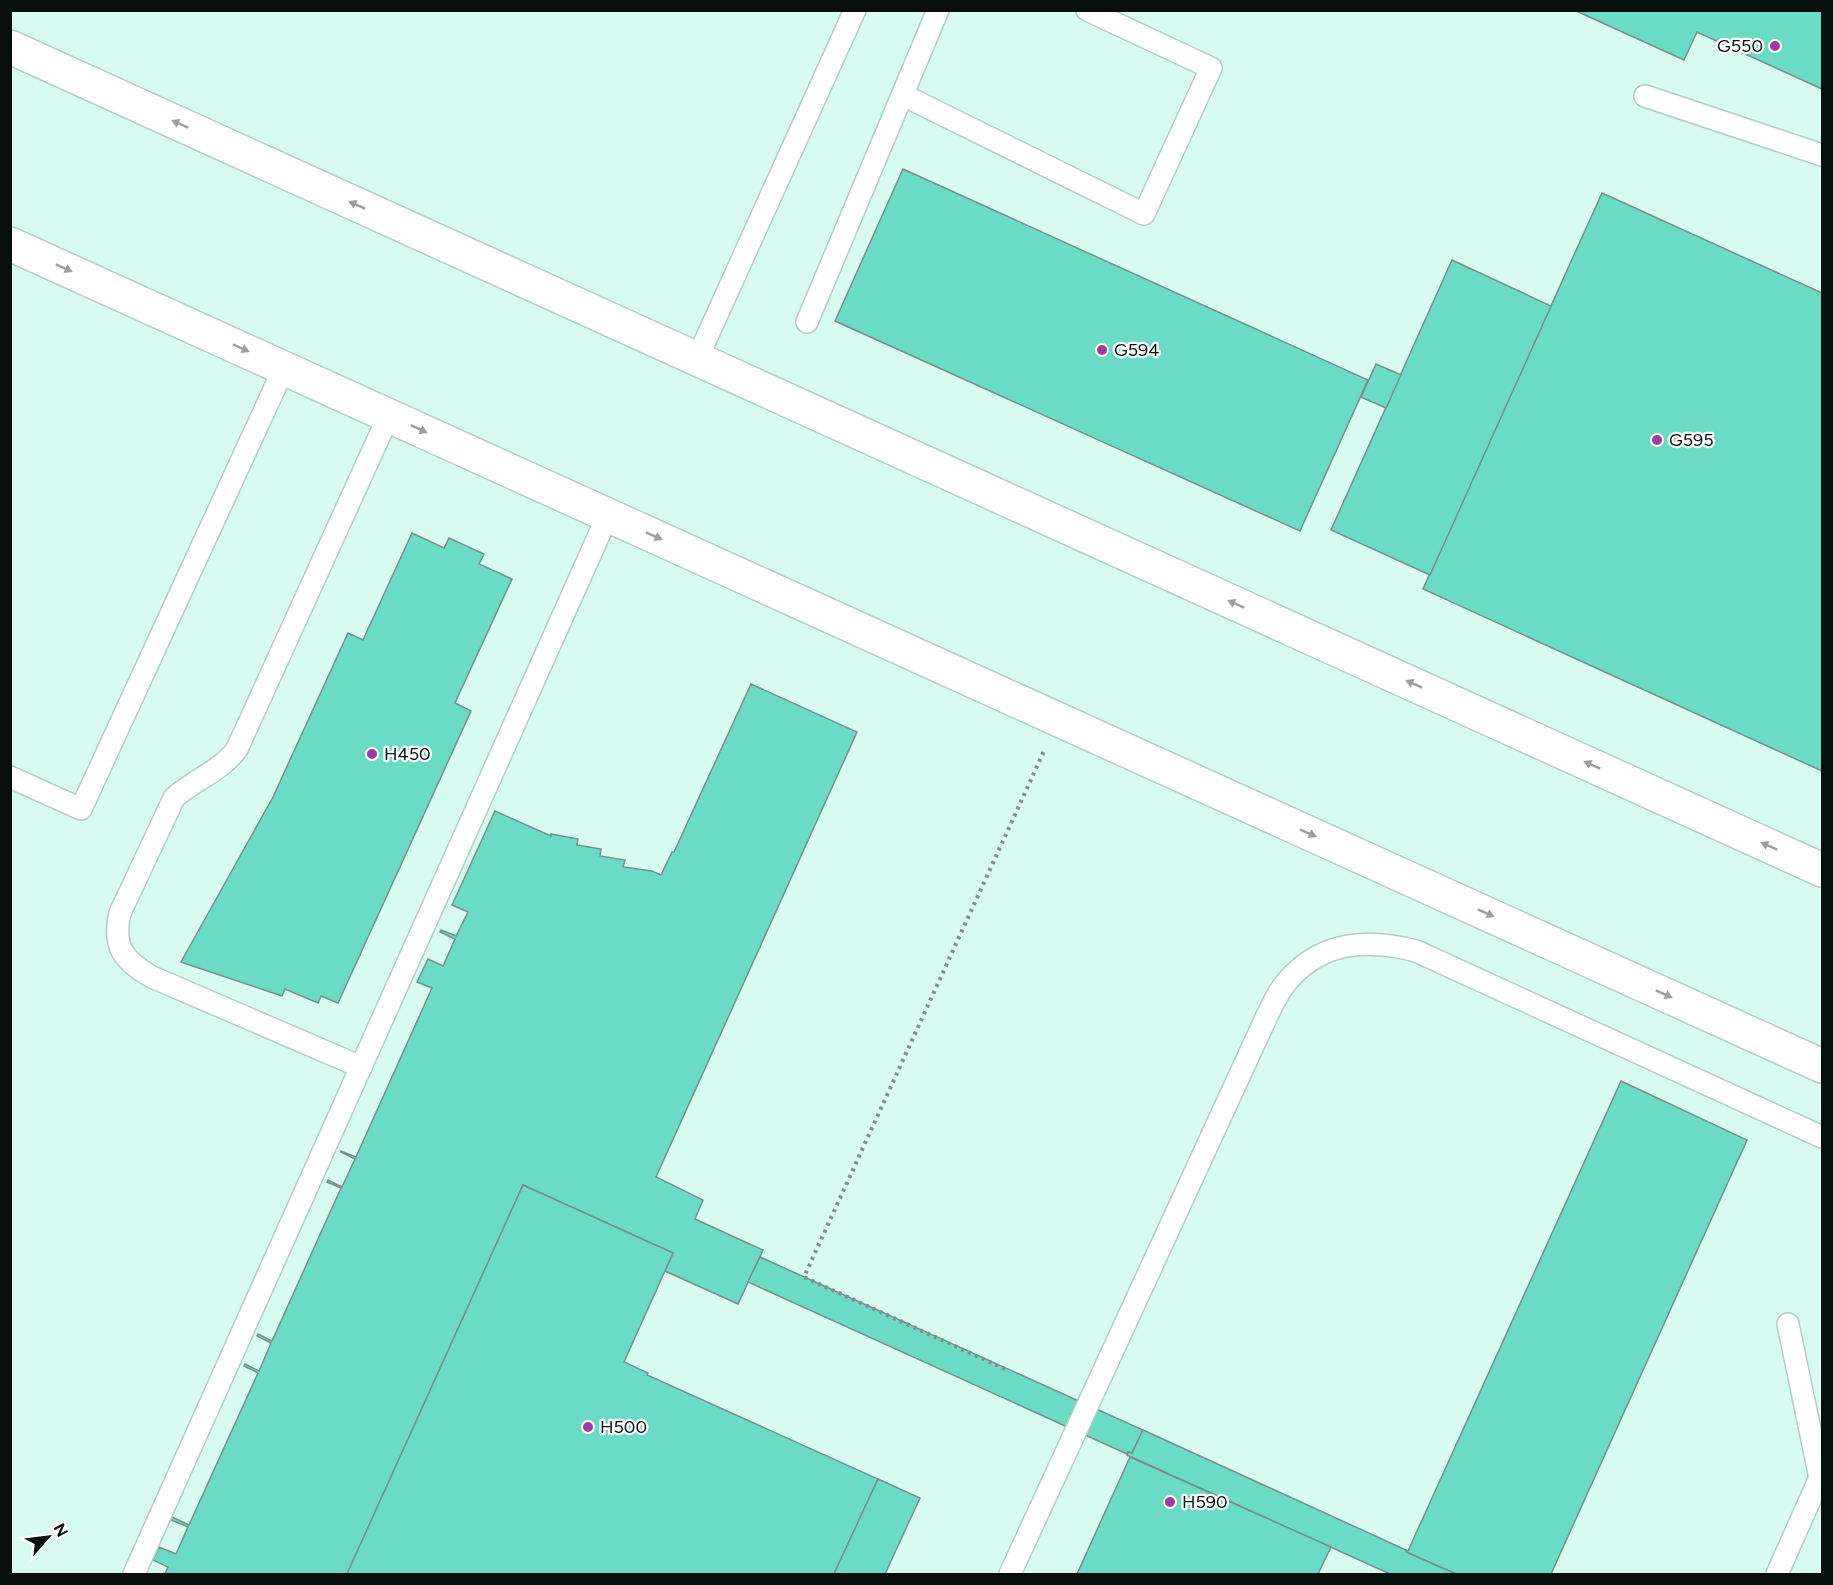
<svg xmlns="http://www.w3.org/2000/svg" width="1833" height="1585" viewBox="0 0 1833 1585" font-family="Figtree,sans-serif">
<rect width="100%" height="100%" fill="#f4fefb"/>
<rect fill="#d7faf1" x="11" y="11" width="1811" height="1563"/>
<g fill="#6adcc5" stroke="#79908a" stroke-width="1.5">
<polygon points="1574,10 1822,10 1822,89 1697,32 1684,60"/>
<polygon points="903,169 1368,380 1300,531 835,321"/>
<polygon points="1602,193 1822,293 1822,771 1423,589"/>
<polygon points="1452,260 1551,306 1430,575 1331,530"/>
<polygon points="1376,364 1401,375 1386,408 1361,397"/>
<polygon points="412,533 444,548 449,538 484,554 479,564 512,579 455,703 471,711 338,1003 321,996 318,1003 285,989 282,996 181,962 273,797 348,633 363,640"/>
<polygon points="751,684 857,732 656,1177 703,1200 695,1219 763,1250 738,1304 665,1271 673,1253 523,1185 347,1574 165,1574 168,1567 153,1560 159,1547 176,1554 188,1527 171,1520 172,1517 189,1525 258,1373 244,1366 245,1364 259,1371 271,1343 257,1336 258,1334 272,1341 341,1188 327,1182 328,1180 342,1187 355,1159 341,1152 341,1151 356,1157 432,988 417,982 428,959 443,966 455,939 440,932 441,930 456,936 468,912 452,905 495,811 551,836 551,834 578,839 577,845 601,849 600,856 625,860 623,867 652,871 661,875 672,852 674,852"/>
<polygon points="1621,1081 1747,1140 1551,1574 1456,1574 1406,1552 1406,1550 1408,1551"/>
<polygon points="523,1185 673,1253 624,1362 648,1373 647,1375 878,1479 834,1574 347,1574"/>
<polygon points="760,1257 1143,1430 1132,1453 1128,1452 1127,1454 748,1282"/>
<polygon points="1143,1430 1406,1550 1406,1552 1456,1574 1390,1574 1127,1455 1128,1452 1132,1453"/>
<polygon points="1130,1457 1331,1547 1318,1574 1077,1574"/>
<polygon points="878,1479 920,1498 885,1574 834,1574"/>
</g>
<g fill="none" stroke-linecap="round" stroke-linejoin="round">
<defs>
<g id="service">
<polyline points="903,95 1144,214 1211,68 1087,10"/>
<polyline points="1645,96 1822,155"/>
<polyline points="807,322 938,10"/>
<polyline points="697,359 855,10"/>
<polyline points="10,777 81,809 284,368"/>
<path d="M361,1067l-209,-90c-28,-16 -40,-30 -32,-64l54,-115c20,-18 47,-27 63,-49l152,-334"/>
<polyline points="1788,1324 1820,1478"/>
<polyline points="134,1574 608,515"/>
<path d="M1010,1574l256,-556c7,-14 13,-29 24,-40 35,-38 80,-39 126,-27l406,186"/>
<polyline points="1777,1574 1822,1473"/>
</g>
<g id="minor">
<polyline points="10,47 1822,870"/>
<polyline points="10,244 1822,1066"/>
</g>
</defs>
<use href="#service" stroke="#b4cdc7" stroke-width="24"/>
<use href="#minor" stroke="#b4cdc7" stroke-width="36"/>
<polyline stroke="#858e8b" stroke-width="4" stroke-dasharray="3 4.5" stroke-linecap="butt" points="1005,1369 804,1277 1044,751"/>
<use href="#service" stroke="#fff" stroke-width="21"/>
<use href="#minor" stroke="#fff" stroke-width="33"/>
</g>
<defs><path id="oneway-solid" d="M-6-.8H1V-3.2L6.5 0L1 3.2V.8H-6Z" transform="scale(1.5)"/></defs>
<g fill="#9c9f9e">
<use href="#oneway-solid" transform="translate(180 124) rotate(-156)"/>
<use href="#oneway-solid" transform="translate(357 205) rotate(-156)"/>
<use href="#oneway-solid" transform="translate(64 268) rotate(24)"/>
<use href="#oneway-solid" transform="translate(241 348) rotate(24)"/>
<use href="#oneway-solid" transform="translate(419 429) rotate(25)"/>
<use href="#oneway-solid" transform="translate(654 536) rotate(24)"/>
<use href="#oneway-solid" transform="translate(1236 604) rotate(-156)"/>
<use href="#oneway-solid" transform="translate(1414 684) rotate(-156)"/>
<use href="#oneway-solid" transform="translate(1592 765) rotate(-156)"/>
<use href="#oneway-solid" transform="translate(1308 833) rotate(24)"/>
<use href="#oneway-solid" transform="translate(1769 846) rotate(-156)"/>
<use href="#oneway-solid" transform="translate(1486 913) rotate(24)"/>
<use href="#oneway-solid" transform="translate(1664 994) rotate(24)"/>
</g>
<g fill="#a03b9f" stroke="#fff" stroke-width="2">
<circle cx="1775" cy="46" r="6"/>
<circle cx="1102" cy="350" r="6"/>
<circle cx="1657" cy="440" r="6"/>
<circle cx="372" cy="754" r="6"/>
<circle cx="588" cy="1427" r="6"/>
<circle cx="1170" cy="1502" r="6"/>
</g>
<g text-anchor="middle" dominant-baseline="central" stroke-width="4.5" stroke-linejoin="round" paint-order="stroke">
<g font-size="18" fill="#070f0d" stroke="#fff" text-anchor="start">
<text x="1763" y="46" text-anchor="end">G550</text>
<text x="1114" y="350">G594</text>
<text x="1669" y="440">G595</text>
<text x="384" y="754">H450</text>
<text x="600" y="1427">H500</text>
<text x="1182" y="1502">H590</text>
</g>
</g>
<rect width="1833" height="1585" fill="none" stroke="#070f0d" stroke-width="24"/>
<g transform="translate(48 1537) rotate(62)" stroke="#ffffff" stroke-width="4.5" paint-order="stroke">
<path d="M0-4.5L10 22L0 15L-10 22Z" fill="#070f0d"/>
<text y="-9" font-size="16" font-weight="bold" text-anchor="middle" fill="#070f0d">N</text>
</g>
</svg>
